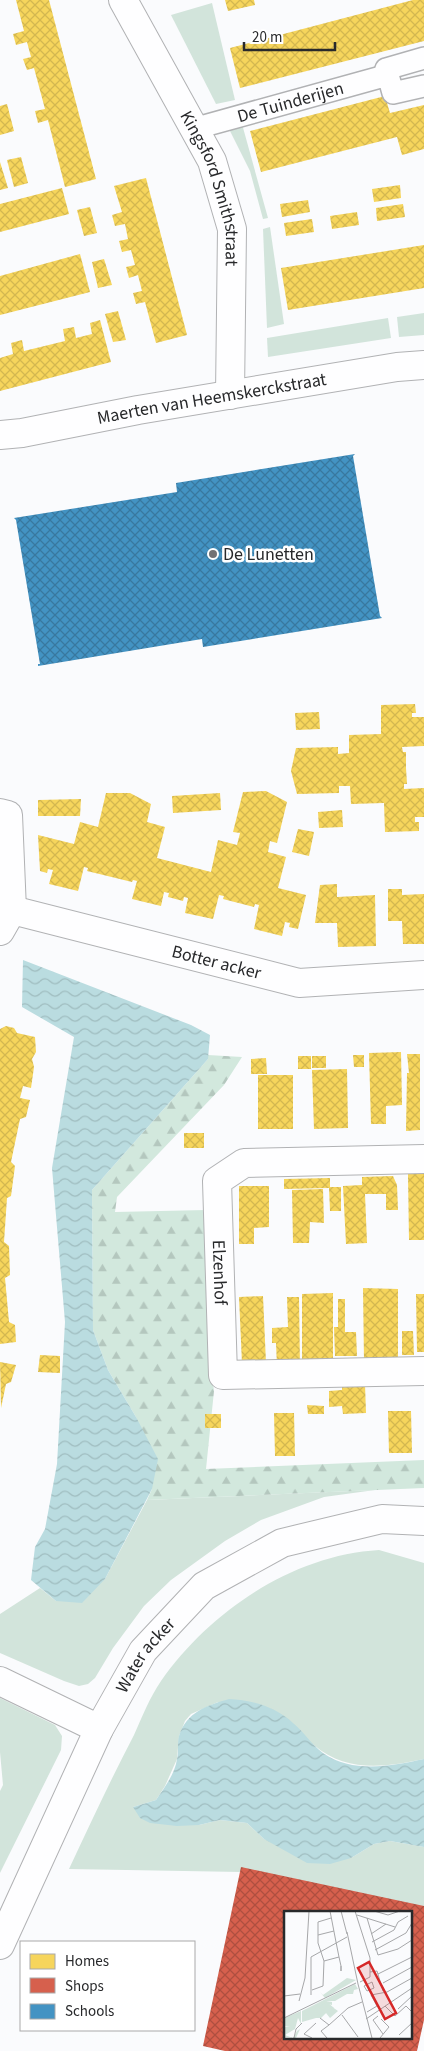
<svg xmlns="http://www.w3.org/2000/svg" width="424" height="2051" viewBox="0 0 424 2051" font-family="'Source Sans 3',sans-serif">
<defs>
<pattern id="forest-firs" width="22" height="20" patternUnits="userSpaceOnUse" patternTransform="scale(1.25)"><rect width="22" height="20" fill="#d2e8dd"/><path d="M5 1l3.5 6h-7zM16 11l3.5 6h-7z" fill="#b4c7be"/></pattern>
<pattern id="water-waves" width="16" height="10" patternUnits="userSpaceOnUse" patternTransform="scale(1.25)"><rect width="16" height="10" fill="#badce0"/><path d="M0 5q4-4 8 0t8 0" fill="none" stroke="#a0bdc0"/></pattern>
<pattern id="homes-cross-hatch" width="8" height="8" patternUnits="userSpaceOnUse" patternTransform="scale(1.25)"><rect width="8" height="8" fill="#f6d55c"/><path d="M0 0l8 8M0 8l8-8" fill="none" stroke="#d3b750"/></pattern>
<pattern id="shops-cross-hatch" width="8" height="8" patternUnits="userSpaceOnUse" patternTransform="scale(1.25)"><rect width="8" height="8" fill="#d6604d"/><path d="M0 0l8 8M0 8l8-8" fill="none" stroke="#ae4f40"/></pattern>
<pattern id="schools-cross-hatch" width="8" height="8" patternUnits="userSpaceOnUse" patternTransform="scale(1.25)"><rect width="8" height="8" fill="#4393c3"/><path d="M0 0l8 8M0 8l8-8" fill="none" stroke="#38789f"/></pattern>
</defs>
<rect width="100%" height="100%" fill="#fafbfd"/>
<g fill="#d2e4db">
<polygon points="212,3 235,100 216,104 171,15"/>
<polygon points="242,124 268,218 263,219 250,171 228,127"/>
<polygon points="270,227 284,324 267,328 263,229"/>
<polygon points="424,313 424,335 399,337 397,317"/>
<polygon points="388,318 391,338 268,357 267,338"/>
<polygon points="375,1490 324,1497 261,1520 225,1541 171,1580 144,1606 113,1648 95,1678 88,1684 79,1686 64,1681 0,1653 0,1614 40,1588 56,1601 105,1579 147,1500"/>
<path d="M379,1550l45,13v196c-38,8 -78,14 -110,-14l-96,-43 -27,12 -6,7 -6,15 -2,23 -12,27 -9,14 -23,7 66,18 21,-5 27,3 17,16 87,19 23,-14 16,-3 34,6v63l-183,-38 -172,-3c21,-45 42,-90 65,-134 8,-18 16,-38 27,-54 49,-70 132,-126 218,-131z"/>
<polygon points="0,1698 55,1725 62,1736 61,1750 0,1873 0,1791 3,1785 0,1752"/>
</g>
<polygon fill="url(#forest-firs)" points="208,1055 242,1057 224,1085 117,1197 115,1212 206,1210 211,1367 214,1391 206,1469 424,1460 424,1488 147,1500 152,1489 136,1417 108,1370 93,1330 92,1190 208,1059"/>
<g fill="url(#water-waves)">
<polygon points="23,960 191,1025 210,1035 208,1059 92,1190 93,1330 108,1370 136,1417 158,1459 152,1489 105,1579 82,1603 56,1601 31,1580 35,1547 45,1529 57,1464 65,1322 52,1168 74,1037 22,1007"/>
<path d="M229,1699c23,1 47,8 64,24 11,9 18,21 30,30 30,21 69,13 101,6v88l-34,-6 -16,3 -23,14 -21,6 -23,-1 -43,-24 -17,-16 -27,-3 -21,5 -22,1 -27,-3 -10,-5 -7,-11 23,-7c8,-12 19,-26 21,-41 2,-8 0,-16 2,-23 7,-24 29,-31 50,-37z"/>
</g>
<g fill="url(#homes-cross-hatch)">
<polygon points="16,0 49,0 96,179 65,187 48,120 38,123 35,111 45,109 34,68 27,70 23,59 31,57 27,42 16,45 13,34 24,31"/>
<polygon points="225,0 254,0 255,5 228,11"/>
<polygon points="413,0 424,0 424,41 240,88 230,48"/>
<polygon points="385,96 390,113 424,105 424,149 402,155 397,137 261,172 250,131"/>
<polygon points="7,104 14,131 0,135 0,106"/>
<polygon points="21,157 28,183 14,187 7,160"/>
<polygon points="0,162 8,188 0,190"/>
<polygon points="146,178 187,335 156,343 145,302 136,304 133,293 142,291 138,275 129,278 126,267 135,265 131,250 122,252 119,241 128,239 125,224 115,226 112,215 122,212 114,186"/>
<polygon points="400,185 401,198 374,202 372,189"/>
<polygon points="62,188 69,214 0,232 0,204"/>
<polygon points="308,200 310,212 282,217 280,204"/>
<polygon points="403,204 405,217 377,221 376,208"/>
<polygon points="90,207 97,233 84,236 77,210"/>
<polygon points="357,212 359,225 332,229 330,216"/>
<polygon points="312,219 314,232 286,236 284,223"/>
<polygon points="424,245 424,288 288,310 281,268"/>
<polygon points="80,254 90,292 0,315 0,276"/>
<polygon points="104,259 112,285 98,288 92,262"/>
<polygon points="118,311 126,340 113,342 105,314"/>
<polygon points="100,320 111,362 0,391 0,358 13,354 11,343 22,340 24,351 65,341 63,329 74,327 76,338 92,334 90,323"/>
<polygon points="415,704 416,713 412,713 412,717 424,717 424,746 402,747 403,752 406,752 406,768 407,784 404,784 404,789 424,788 424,817 415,817 415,822 419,822 419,831 385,832 384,803 351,804 350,786 339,786 339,793 297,794 291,771 296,748 338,747 338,754 349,753 349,735 381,734 381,705"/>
<polygon points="319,712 320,729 296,730 295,713"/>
<polygon points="266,791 287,802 277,843 270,841 268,852 286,857 278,888 306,895 298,929 289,927 290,923 285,922 282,936 254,929 259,905 255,904 254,907 223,899 224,896 219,895 213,919 185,913 188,898 184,897 183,901 168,897 169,893 164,892 161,906 132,899 137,881 133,880 132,882 87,871 88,868 84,867 78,891 49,884 53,870 48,869 47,873 40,871 38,835 74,844 80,822 98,827 106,793 130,793 151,804 147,822 165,827 157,858 211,872 218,840 237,845 240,833 233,832 243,792"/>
<polygon points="220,793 221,810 173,813 172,796"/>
<polygon points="81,799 80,816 38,816 38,800"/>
<polygon points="342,810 343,827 319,828 318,812"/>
<polygon points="298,829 314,832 309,856 292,852"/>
<polygon points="337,884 337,897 375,895 376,946 338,947 337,923 315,923 320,885"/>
<polygon points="388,889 402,889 402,895 424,894 424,944 403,944 402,921 388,921"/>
<polygon points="6,1026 14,1028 17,1033 35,1037 36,1052 32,1059 34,1067 31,1088 23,1086 20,1098 30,1100 26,1117 20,1119 11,1162 15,1166 11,1196 7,1198 4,1242 9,1246 10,1275 5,1278 9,1322 15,1325 16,1342 0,1344 0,1029"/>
<polygon points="401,1052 402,1105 386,1106 386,1124 371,1124 369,1053"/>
<polygon points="407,1054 420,1054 420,1130 406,1131 407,1073 409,1073"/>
<polygon points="353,1055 364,1055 364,1067 354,1067"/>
<rect x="298" y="1056" width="13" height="13"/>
<rect x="312" y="1056" width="14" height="12"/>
<polygon points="266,1058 267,1074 251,1074 251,1059"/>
<polygon points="347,1069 348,1128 314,1129 312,1070"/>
<rect x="258" y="1075" width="35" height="54"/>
<rect x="184" y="1133" width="20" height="15"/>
<polygon points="424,1173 424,1240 409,1240 408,1174"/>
<polygon points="393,1176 397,1185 398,1210 386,1210 386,1194 365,1194 367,1243 346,1244 343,1186 362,1185 362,1177"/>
<polygon points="330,1178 330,1187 341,1187 341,1211 330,1211 329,1188 284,1189 284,1179"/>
<polygon points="239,1186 269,1186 269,1227 254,1228 254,1244 239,1244"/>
<polygon points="323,1189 324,1223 310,1222 309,1243 293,1243 292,1190"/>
<polygon points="363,1288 398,1289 398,1361 364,1361"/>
<polygon points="333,1293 333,1361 302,1362 302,1294"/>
<polygon points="416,1294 424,1294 424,1352 417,1352"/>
<polygon points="263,1296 266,1363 242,1364 239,1297"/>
<polygon points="287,1297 299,1297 300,1367 277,1367 276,1343 272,1343 272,1328 288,1327"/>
<polygon points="338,1299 345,1299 345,1332 356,1332 357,1356 335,1356 334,1327 338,1327"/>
<polygon points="402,1331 413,1331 414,1355 402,1355"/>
<polygon points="40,1355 60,1356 60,1373 38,1372"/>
<polygon points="0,1362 16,1365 11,1382 6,1384 1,1408"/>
<polygon points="342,1384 365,1384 366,1413 343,1414 342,1406 329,1407 329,1391 342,1390"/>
<polygon points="307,1405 324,1406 324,1414 308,1414"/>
<polygon points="388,1411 411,1411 412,1453 389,1453"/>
<polygon points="274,1413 294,1413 295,1456 275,1456"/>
<rect x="205" y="1414" width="16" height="14"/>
</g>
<path fill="url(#shops-cross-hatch)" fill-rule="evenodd" d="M241,1867l183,39v114l-7,31h-192l-22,-5zM285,1912h125v125h-125z"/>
<polygon fill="url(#schools-cross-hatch)" points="355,454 353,456 380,616 382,618 203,647 202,639 38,666 38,664 40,664 16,520 14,518 177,492 176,483"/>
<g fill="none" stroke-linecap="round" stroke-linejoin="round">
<defs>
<g id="pedestrian">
<polyline points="388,75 386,69 424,58"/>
<path id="s1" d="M193,129l195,-54 5,18 31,-7"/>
</g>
<g id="minor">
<path id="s2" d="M123,0l89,161 20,68 -2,166"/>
<path id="s3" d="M0,435l22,-2 116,-23 259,-43 27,-2"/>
<polyline points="0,813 8,815 12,910"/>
<path id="s4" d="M12,910l287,73 125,-8"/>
<polyline points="0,931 12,910"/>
<path id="s5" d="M424,1159l-180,4 -27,18 6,194 201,-4"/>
<polyline points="0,1681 99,1729"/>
<path id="s6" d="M0,1945l99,-216 44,-78 61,-65 78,-43 100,-24 42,2"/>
</g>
</defs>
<use href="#pedestrian" stroke="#b1b2b4" stroke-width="24"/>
<use href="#minor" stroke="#b1b2b4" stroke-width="30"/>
<use href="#pedestrian" stroke="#fefeff" stroke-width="21"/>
<use href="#minor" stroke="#fefeff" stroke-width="28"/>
</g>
<circle fill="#727274" stroke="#fff" stroke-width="2" cx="213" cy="554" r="5"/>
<g text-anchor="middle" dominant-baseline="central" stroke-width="5" stroke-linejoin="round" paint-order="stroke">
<g font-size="18" fill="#28292b" stroke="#fff">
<text stroke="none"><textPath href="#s1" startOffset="101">De Tuinderijen</textPath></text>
<text stroke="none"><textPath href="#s2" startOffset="210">Kingsford Smithstraat</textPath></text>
<text stroke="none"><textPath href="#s3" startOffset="215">Maerten van Heemskerckstraat</textPath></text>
<text stroke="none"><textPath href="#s4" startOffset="211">Botter acker</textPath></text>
<text stroke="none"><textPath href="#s5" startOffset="304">Elzenhof</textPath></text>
<text stroke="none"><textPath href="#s6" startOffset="325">Water acker</textPath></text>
</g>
<g font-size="18" fill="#28292b" stroke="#fff" text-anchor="start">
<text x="223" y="554">De Lunetten</text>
</g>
</g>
<g transform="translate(284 1911)">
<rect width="128" height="128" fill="#fafbfd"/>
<path d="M63,67l9,2 -31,18 -5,-6 3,3zM71,73l3,5 -4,1 -1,4h-6l-12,7h-9l6,1v3l-4,-1 10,7 -8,7 -4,-5 -5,5h-5l1,-7 -1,7 -14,4v-11zM17,100v13l-3,-6 -3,11 -10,6 8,3 4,-7 3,-2 -4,9 -12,-1v-10h6l-6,-1v-8z" fill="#d2e4db"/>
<path d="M42,90l8,7 -13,8 -5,-4z" fill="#d2e4db"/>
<path fill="none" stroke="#a6a7a9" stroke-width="1" d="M46,0l6,31 3,15 2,9v5v-5M57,0l6,23M71,0l15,47v19l-10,5M90,0l14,4 12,-4M73,4l38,12M83,7l11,37 20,-6 14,-9M63,21l11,52M87,23l15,-10M34,24l16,-4M88,31l22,-12 4,-8 10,-6M91,39l31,-17 6,-10M40,50l15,-4M86,61l7,-1 6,20M94,63l34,-17M88,71l2,6 -7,3 -3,-5zM99,72l29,-16M74,73l14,54M28,79l11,-4 1,-25 -6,-18v-21l13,-4M27,84v-38l36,-20M0,85l16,-2M15,90l6,-23 4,-67M101,95l10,10 11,-10 6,6M114,98l14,-13M83,101l10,-6 -6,-11 16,-3 25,-14M58,104l16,22M94,105l-5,4 10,14M0,107l72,-35M36,107l9,7 19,-17 14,-6M82,108l46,-31M115,124l13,-12M10,127l2,-9 6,-6M28,127l-8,-4 12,-11M43,127l-6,-7 8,-6M96,127l9,-11 -8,-8"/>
<path fill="#d62828" fill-opacity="0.15" stroke="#d62828" stroke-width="2.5" d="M85,51l27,51 -11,6 -27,-51z"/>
<rect width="128" height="128" fill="none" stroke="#28292b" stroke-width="2.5"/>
</g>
<rect x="20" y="1941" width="175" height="90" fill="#ffffff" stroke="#a9a9aa"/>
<rect x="30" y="1954" width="25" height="15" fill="#f6d55c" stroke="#a9a9aa"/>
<text x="65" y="1966" font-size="15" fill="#28292b">Homes</text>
<rect x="30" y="1978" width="25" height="15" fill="#d6604d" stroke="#a9a9aa"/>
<text x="65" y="1991" font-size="15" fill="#28292b">Shops</text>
<rect x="30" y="2004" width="25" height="15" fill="#4393c3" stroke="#a9a9aa"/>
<text x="65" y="2016" font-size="15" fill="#28292b">Schools</text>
<path d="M244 42v8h91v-8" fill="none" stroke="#28292b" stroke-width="2.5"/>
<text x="252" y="42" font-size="15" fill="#28292b" stroke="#ffffff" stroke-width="4" paint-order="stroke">20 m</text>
</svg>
